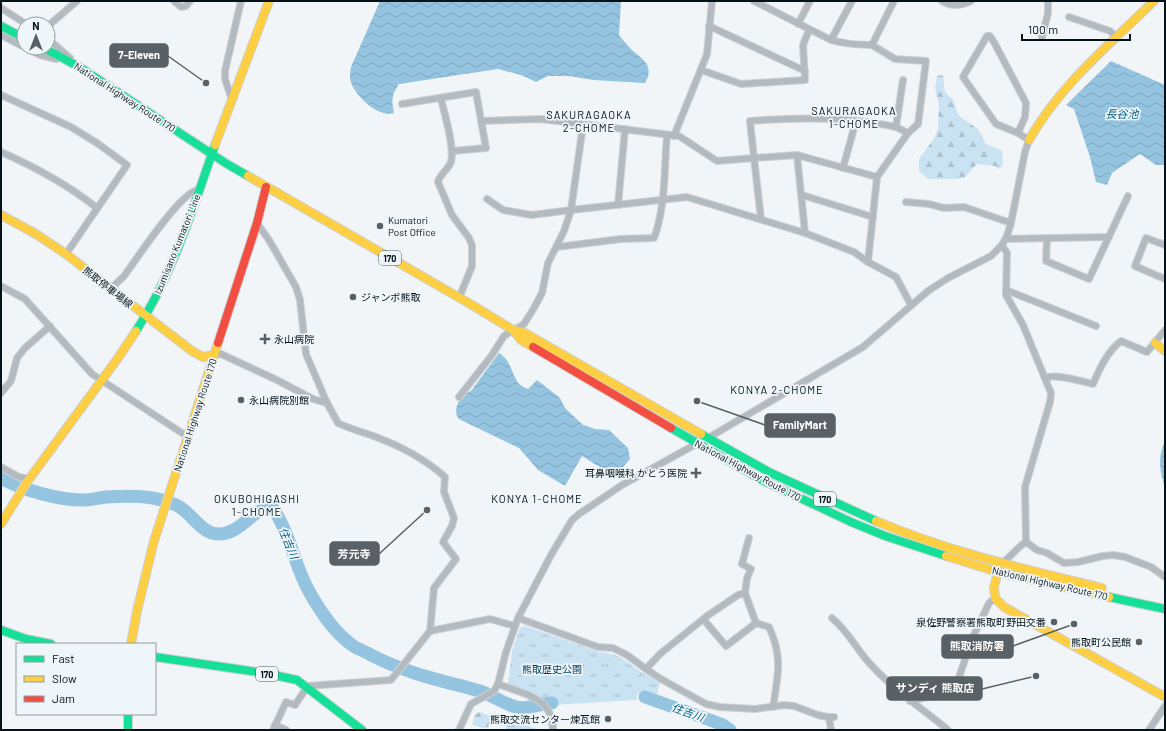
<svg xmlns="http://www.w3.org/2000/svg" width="1166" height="731" viewBox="0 0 1166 731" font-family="Barlow,'Noto Sans JP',sans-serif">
<defs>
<pattern id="forest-firs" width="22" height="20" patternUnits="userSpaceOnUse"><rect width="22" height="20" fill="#cae3f2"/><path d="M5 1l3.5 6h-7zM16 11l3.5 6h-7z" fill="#acc2cf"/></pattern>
<pattern id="park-tufts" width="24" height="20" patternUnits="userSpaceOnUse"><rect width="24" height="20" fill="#cae3f2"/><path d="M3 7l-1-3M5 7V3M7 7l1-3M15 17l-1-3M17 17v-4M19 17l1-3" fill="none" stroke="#acc2cf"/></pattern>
<pattern id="water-waves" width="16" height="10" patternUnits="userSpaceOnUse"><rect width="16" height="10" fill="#94c4e0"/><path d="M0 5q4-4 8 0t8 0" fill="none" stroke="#7ea7c0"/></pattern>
</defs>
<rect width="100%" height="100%" fill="#f2f5f7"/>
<g fill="url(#forest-firs)">
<polygon points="943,75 945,92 953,100 959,116 978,129 986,144 1002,151 1003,164 1000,169 995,166 977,164 965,177 959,179 928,179 919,171 919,159 933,140 938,129 939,105 935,88 937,76"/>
<polygon points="479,712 491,716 488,728 483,728 472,725 475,715"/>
<polygon points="513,721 516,722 539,730 506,730 506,726 507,723"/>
</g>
<path fill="url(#park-tufts)" d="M525,626l75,26c21,2 24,8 40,19 7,4 14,7 20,11l-3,12h-20v6l-85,5v-4h-7l-37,-17 4,-33 8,-23z"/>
<g fill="url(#water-waves)">
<path d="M380,1h241l-2,34c4,5 9,11 13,15 11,9 23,17 13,33l-52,-3 -24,-4h-21l-12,6 -15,-7 -23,-6 -99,15c-7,10 -8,16 -5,29 -15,5 -36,-15 -42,-28 -3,-6 -2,-12 -1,-18z"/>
<polygon points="1111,61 1165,85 1165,165 1156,165 1140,154 1112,173 1107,185 1096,182 1090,157 1074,109 1066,105"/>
<path d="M499,353c12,7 12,20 20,31 2,2 6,4 9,5l9,-9 23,18 5,10 18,17 12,4 14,1 19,18 2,11c-3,3 -6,8 -9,9 -14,8 -28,-6 -39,-12l-17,30 -27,-16 -19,-22 -60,-29c-8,-10 2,-24 12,-28z"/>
<path d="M1165,441v47c-5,-17 -8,-30 0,-47z"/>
</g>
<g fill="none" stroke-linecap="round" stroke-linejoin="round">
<g stroke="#94c4e0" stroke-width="13">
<path d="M1,478c21,12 61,23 84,22 7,0 14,-2 21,-3 17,-1 39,-2 55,3 5,2 12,3 17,6 15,8 23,28 41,28 22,0 32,-25 53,-27 19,27 22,59 38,86 10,18 24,39 42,52 5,4 13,6 19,10 37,19 69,25 109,36 12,4 24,13 36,16 13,3 24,-4 36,-4"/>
<polyline points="645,697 721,724 730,730"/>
</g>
<defs>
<g id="street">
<polyline points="174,1 181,7 186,6 190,1"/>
<path d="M754,1l77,39c14,4 27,5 41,5l22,-44"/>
<path d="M942,1c10,6 19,5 29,0"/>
<polyline points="1,8 26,24"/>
<polyline points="1069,17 1110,31 1117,38"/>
<polyline points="798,24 810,1"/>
<polyline points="48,26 77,1"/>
<polyline points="709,26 805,71"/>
<polyline points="1,35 24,47"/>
<polyline points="1042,37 1048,13 1048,1"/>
<polyline points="48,39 70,58"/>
<polyline points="831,40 852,1"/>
<polyline points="872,45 895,59 926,61 918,124 908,133 896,127"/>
<polyline points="27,48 40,55 56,59"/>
<polyline points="701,70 741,84 805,80 803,45 809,30"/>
<polyline points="1,95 71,127 97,143 127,165 66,254"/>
<path d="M441,98c3,15 14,49 10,64 -3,8 -12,13 -13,20l14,33 17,23 3,7v21l-13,32"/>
<polyline points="232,100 225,79 225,71 241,1"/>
<polyline points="402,104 476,92 486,148 452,151"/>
<path d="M481,121l60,-2 138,17 38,25 37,-3 -4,-37c48,-4 98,-5 146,6l7,-47"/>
<polyline points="674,136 707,54 712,1"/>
<path d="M1,152c34,15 67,33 96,56"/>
<polyline points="797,155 805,233"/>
<polyline points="843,168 856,121"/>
<polyline points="802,195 873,217"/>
<polyline points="487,199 503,210 532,215 571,210 687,197 805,233 854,252 868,262 896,277 911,305"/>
<polyline points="906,202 929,204 944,208 964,207 1011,223"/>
<polyline points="618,205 625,129"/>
<polyline points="761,219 754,158 797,155 877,177"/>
<path d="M257,223l12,17 27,47 4,13 6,54 21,49 11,20c12,6 25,9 38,14 24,9 50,23 69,40l-1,15 10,26 -2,8 -9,16 13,17 -22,29 -4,43 -39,49 -84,6"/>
<polyline points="1047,238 1046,261 1089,279 1128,196"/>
<polyline points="1006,239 1109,237"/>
<polyline points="1002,245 1007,253 1006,295 1023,325 1051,393 1050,402 1025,487 1026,542"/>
<polyline points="1165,245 1146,238 1135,266 1165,279"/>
<path d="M557,247l64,-8 33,-1c12,-32 10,-69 13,-103"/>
<polyline points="868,262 877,177 908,133"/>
<polyline points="1,286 25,299 92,374 188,437"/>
<path d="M110,289c5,-4 10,-9 14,-13 12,-16 57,-85 74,-86"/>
<polyline points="1006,290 1096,326"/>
<polyline points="214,355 221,354 277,380 313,399 327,403"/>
<path d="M1045,378c10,-5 36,3 48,6 7,-16 14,-32 28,-43l26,11 18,-22"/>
<polyline points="1,393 11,381 17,358 25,348 50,326"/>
<polyline points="459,397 492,355 504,336 524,324 534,308 542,293 548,263 564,231 571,210 583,125"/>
<polyline points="708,438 863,347 928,291 948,278 991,256 1002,245 1007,236 1011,223 1025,152 1029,140 1018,133 1025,117 1026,103 995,44 990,36 987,36 963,77 996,124 1018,133"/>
<polyline points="1,467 19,477 29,479"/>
<polyline points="1026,542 1037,550 1047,553 1064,563 1078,562 1103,556 1113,555 1125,557 1151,567 1165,577"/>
<path d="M1002,563c9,-6 14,-15 24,-21"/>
<polyline points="745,593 747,578 751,569 742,564 749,538"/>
<polyline points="518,618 598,647 613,648 627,655 646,669 661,679 706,704 720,707 755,709 784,705 794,706 818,715 827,717 834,717"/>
<path d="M832,618c18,15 25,33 41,49 22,24 50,42 75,63"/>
<polyline points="704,620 726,646 756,623"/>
<polyline points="430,631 490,619 515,626"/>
<path d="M646,669l14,-15 47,-38 31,-21 7,-2 11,30 13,4c14,30 9,48 4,80"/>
<path d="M498,684c26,10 55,13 55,46"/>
<polyline points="910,701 940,694 955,689 972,639 989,603 995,598"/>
<polyline points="829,717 831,730"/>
<polyline points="275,725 286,730"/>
<polyline points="273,730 286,702 295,705 307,687"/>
<polyline points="459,730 471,704 494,691 498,684 506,652 518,618 551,555 572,520 579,514 622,485 698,443"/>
<polyline points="1149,730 1165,706"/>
</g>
<g id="fast">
<polyline points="1,26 24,38"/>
<polyline points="44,48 81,68 227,164 248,176"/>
<path d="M136,331c37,-57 57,-123 79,-186"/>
<polyline points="671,428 762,480 851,522 885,536 946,556"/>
<polyline points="701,434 771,473 876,521"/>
<polyline points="1109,597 1165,609"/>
<polyline points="1,630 26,639 51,644"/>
<polyline points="155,657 264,673 297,680 362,730"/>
<polyline points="128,714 128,730"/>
</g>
<g id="slow">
<path d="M1029,140c31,-55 81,-96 125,-139"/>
<polyline points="215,145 269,1"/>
<polyline points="248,176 472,305 513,330 521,340 533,347"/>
<polyline points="1,215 36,234 66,254 192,351 203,357 214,355"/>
<polyline points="513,330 525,333 701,434"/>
<polyline points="1155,343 1165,351"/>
<path d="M876,521c73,31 149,48 226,67"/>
<polyline points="1,524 27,482 118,358 136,331"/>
<polyline points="946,556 998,572 1109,597"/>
<polyline points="998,572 994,587 995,598 1004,607 1165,697"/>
<polyline points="131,644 137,611 154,541 218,343"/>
</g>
<g id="jam">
<polyline points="218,343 257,223 266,187"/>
<polyline points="533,347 671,428"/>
</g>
</defs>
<use href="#street" stroke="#cdd1d3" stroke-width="8"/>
<use href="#fast" stroke="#cdd1d3" stroke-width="10"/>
<use href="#slow" stroke="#cdd1d3" stroke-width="10"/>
<use href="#jam" stroke="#cdd1d3" stroke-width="10"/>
<use href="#street" stroke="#b3bac0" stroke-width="6"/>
<use href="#fast" stroke="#16e098" stroke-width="8"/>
<use href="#slow" stroke="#ffcf43" stroke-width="8"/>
<use href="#jam" stroke="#f24e42" stroke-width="8"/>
</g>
<g fill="#596167" stroke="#eff6fa" stroke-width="1.5">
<circle cx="380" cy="226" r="4"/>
<circle cx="353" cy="297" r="4"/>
<path d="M263 333h4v4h4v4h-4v4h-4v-4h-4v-4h4z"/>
<circle cx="241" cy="400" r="4"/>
<path d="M694 467h4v4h4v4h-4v4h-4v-4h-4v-4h4z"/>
<circle cx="1054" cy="622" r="4"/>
<circle cx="1139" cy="642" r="4"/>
<circle cx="608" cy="719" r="4"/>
</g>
<g text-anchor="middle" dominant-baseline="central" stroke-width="3.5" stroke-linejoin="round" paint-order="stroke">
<g fill="#eff6fa" stroke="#4c565d" stroke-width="1">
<rect x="379" y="251" width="22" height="14" rx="3"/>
<rect x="814" y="492" width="22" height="14" rx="3"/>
<rect x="256" y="667" width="22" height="14" rx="3"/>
</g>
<g font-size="9" font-weight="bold" fill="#06121a">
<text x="390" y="258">170</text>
<text x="825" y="499">170</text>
<text x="267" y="674">170</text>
</g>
<g font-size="10" fill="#06121a" stroke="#eff6fa">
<text transform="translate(125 97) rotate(33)">National Highway Route 170</text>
<text transform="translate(177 244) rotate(-68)">Izumisano Kumatori Line</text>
<text transform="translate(108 287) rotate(38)">熊取停車場線</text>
<text transform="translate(195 415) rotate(-72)">National Highway Route 170</text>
<text transform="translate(748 470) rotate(28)">National Highway Route 170</text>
<text transform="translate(1050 583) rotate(13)">National Highway Route 170</text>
</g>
<g font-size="10" fill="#06121a" stroke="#eff6fa" text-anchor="start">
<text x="388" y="220">Kumatori<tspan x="388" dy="12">Post Office</tspan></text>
<text x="361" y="297">ジャンボ熊取</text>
<text x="274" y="339">永山病院</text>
<text x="249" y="400">永山病院別館</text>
<text x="687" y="473" text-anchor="end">耳鼻咽喉科 かとう医院</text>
<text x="1046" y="622" text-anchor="end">泉佐野警察署熊取町野田交番</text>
<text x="1131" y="642" text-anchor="end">熊取町公民館</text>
<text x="600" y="719" text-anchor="end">熊取交流センター煉瓦館</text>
</g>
<g font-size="10" fill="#003c56" stroke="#eff6fa">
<text x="552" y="669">熊取歴史公園</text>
</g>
<g font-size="11" letter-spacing="1" fill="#06121a" stroke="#eff6fa">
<text x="854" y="110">SAKURAGAOKA<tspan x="854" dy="13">1-CHOME</tspan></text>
<text x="589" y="114">SAKURAGAOKA<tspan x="589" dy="13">2-CHOME</tspan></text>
<text x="777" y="389">KONYA 2-CHOME</text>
<text x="257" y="498">OKUBOHIGASHI<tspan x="257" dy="13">1-CHOME</tspan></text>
<text x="537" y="498">KONYA 1-CHOME</text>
</g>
<g font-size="11" font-style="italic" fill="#025e83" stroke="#eff6fa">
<text x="1122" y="113">長谷池</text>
<text transform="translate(289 543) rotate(67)">住吉川</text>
<text transform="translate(688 712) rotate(20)">住吉川</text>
</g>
</g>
<path fill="none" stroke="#596167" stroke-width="1.5" d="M206 83L168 56M697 401L765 425M427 510L379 554M1074 624L1013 646M1036 676L982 689"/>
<g fill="#596167" stroke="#eff6fa" stroke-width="1.5">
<circle cx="206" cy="83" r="4"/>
<circle cx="697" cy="401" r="4"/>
<circle cx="427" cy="510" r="4"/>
<circle cx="1074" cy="624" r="4"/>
<circle cx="1036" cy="676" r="4"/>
</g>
<g fill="#596167" stroke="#596167" stroke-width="1.5">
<rect x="110" y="44" width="58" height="23" rx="4"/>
<rect x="765" y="414" width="70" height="23" rx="4"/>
<rect x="330" y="542" width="49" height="23" rx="4"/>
<rect x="942" y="635" width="71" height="23" rx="4"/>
<rect x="887" y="677" width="95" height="23" rx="4"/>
</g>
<g font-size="11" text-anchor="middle" font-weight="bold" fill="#fff">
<text x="139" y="59">7-Eleven</text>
<text x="800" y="429">FamilyMart</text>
<text x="354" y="558">芳元寺</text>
<text x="977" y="650">熊取消防署</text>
<text x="935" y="692">サンディ 熊取店</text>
</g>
<rect width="1166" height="731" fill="none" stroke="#06121a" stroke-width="4"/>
<rect x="16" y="643" width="140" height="72" fill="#eff6fa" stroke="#929ba0"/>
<rect x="24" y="656" width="20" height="6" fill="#16e098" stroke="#929ba0"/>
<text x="52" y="663" font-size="12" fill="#06121a">Fast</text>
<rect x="24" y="676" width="20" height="6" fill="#ffcf43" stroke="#929ba0"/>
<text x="52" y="683" font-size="12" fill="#06121a">Slow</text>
<rect x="24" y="696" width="20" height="6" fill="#f24e42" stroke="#929ba0"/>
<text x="52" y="703" font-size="12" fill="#06121a">Jam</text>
<g transform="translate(36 36)"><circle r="19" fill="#eff6fa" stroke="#929ba0"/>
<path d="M0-3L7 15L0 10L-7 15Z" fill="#596167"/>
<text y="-6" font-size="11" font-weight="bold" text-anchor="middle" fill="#06121a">N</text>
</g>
<path d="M1022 34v6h108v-6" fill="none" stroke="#06121a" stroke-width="2"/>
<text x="1028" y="34" font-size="12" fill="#06121a" stroke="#eff6fa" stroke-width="3" paint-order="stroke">100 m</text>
</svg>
